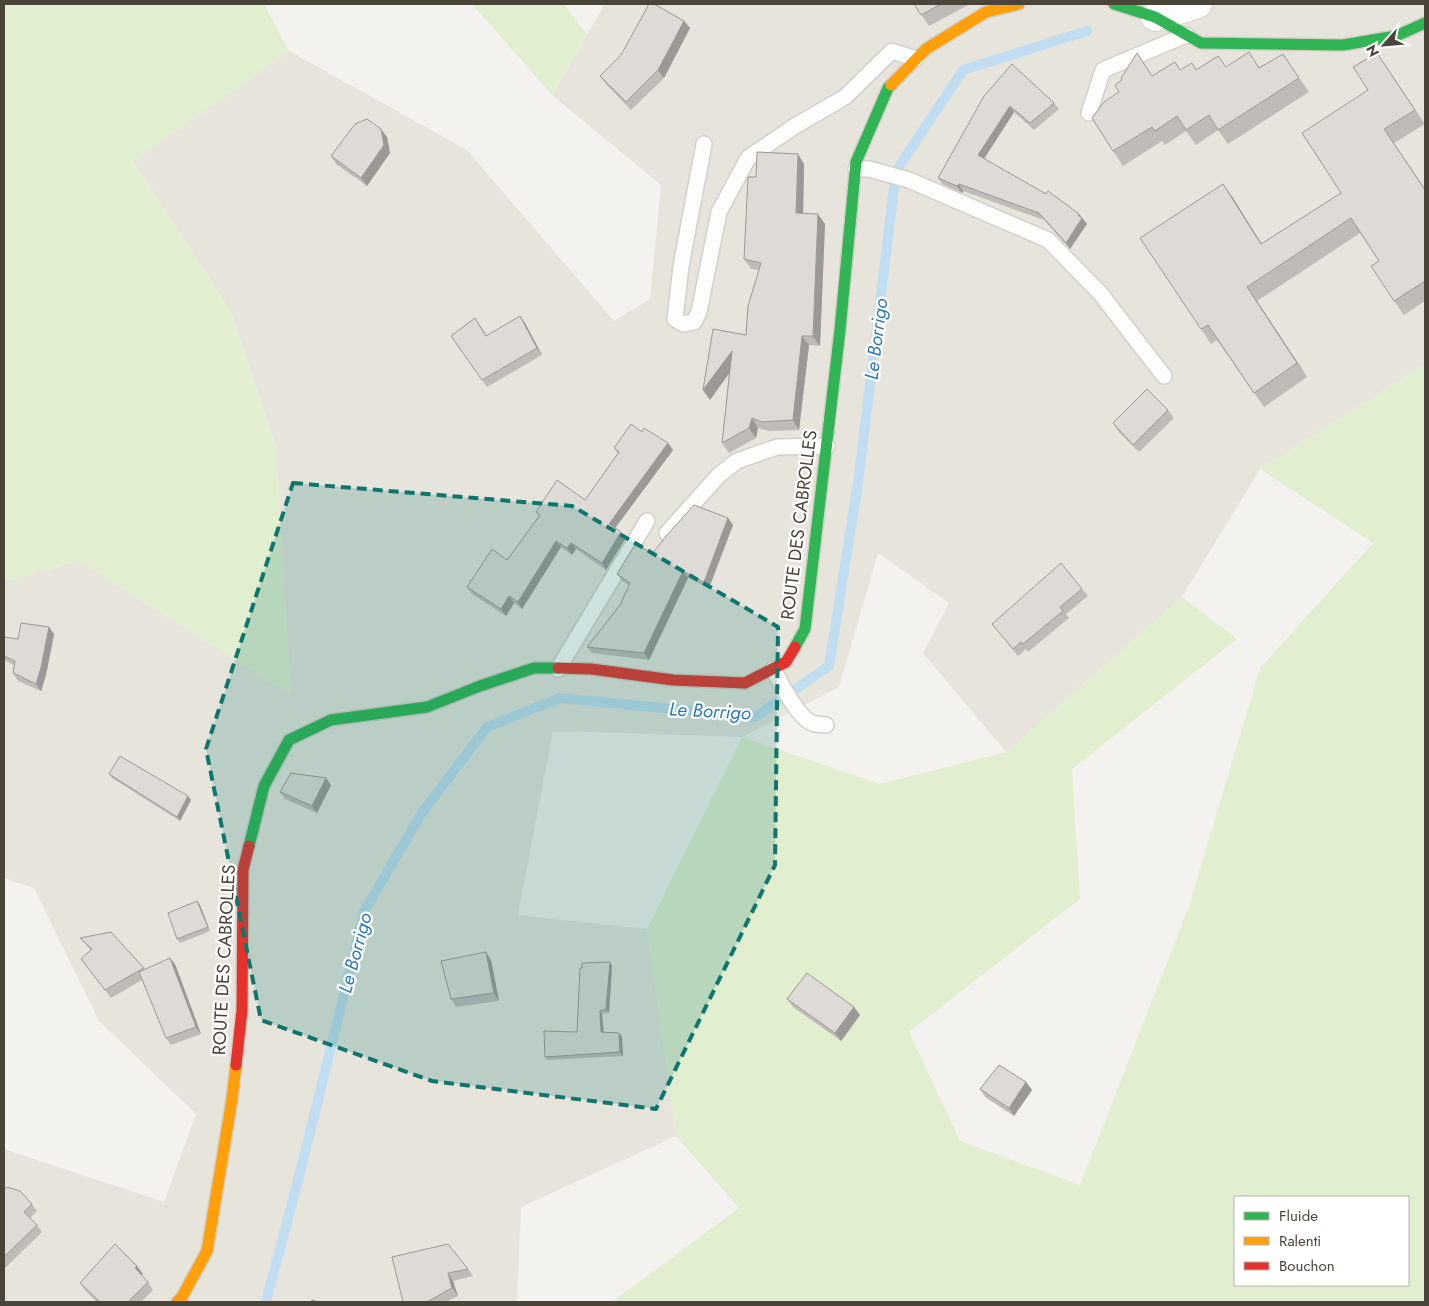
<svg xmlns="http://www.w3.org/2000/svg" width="1429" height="1306" viewBox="0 0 1429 1306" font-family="Jost,sans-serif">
<rect width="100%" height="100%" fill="#f4f2ee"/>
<polygon fill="#e7e4dc" points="605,4 1425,4 1425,364 1260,469 1182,597 1006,752 923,653 949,603 878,553 839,687 742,737 553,731 518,915 647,929 676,1136 521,1207 517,1302 4,1302 4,1149 164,1202 196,1114 99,1021 34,888 4,878 4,582 79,561 291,695 276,447 231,312 133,161 289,51 467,150 614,321 650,299 661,185 552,95"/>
<g fill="#e1eecf" fill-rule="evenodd">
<polygon points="4,4 264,4 289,51 133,161 231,312 276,447 291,695 79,561 4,582"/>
<polygon points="472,4 564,4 587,35 552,95"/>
<path d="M1425,364v938h-813l127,-94 -63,-72 -29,-207 95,-192 138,47 126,-32 176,-155 55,42 -165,130 8,130 -171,133 51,109 120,44 109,-279 71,-238 113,-125 -113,-74zM1235,1197h173v88h-173z"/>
</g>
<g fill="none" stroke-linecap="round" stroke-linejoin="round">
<polyline stroke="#c0ddf1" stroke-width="10" points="266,1302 303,1161 364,912 421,814 487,727 560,698 755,717 829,666 858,483 896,171 963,70 1087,31"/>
<defs>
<g id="lane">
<polyline points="1089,113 1103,70 1186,35"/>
<polyline points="704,144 681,266 675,319 683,324 694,322 699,312 719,212 748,158 795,126 845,97 892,51 916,59"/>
<polyline points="856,169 869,169 909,180 1048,240 1100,293 1164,376"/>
<polyline points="667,533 719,475 737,461 777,447 827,446"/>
<polyline points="558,669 647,521"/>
<path d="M773,669c7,13 24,46 37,53 4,3 11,2 16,3"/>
</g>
<polyline id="street" points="1155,17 1198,4"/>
<g id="fast">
<polyline points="1114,4 1155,17 1201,43 1343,45 1396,36 1425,23"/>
<polyline points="795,647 805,629 840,330 856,162 888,88 891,85"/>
<polyline points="249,846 264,786 289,740 331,720 427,707 480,686 534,668 558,668"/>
</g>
<g id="slow">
<polyline points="891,85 926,49 986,12 1019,4"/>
<polyline points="177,1302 182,1297 207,1251 232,1099 236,1065"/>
</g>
<g id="jam">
<polyline points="558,668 591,669 673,680 745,683 786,662 795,647"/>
<polyline points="236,1065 242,1010 243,870 249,846"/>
</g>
</defs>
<use href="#lane" stroke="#d2d0cb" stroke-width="18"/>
<use href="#street" stroke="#d2d0cb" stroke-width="30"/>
<use href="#fast" stroke="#d3cfc5" stroke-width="14"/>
<use href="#slow" stroke="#d3cfc5" stroke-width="14"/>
<use href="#jam" stroke="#d3cfc5" stroke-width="14"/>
<use href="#lane" stroke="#fdfdfc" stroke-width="15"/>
<use href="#street" stroke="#fdfdfc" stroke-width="28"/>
<use href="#fast" stroke="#30b455" stroke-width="11"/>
<use href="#slow" stroke="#ff9f0a" stroke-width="11"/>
<use href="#jam" stroke="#e5322d" stroke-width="11"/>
</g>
<g fill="#bfbcb8">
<polygon points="914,4 970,4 929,26"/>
<polygon points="684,21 690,28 664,78 631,110 606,84 600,76"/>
<polygon points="1377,53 1425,124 1394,143 1425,189 1425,301 1404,315 1394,301 1379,261 1360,233 1257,301 1307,377 1264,407 1217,340 1211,344 1201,329 1223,184 1233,198 1262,244 1341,193"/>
<polygon points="1283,54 1309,92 1228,144 1218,130 1196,145 1186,131 1165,145 1162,141 1123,166 1113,151 1153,76 1180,70 1196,70 1226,67 1259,68"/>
<polygon points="1012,64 1054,103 1059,109 1034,130 1014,112 984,159 1079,214 1087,224 1070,249 1044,220 963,191 962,193 942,184 938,178"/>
<polygon points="387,137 390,153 367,186 336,164 331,156"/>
<polygon points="804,164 803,214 825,224 820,346 809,345 799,430 769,431 758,428 756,438 729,453 722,443 729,373 710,400 746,335 759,270 751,269 744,259 756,177"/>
<polygon points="475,318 487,336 525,323 542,355 487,387 451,336"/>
<polygon points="1168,410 1174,418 1139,452 1118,431 1113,423"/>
<polygon points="642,432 673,450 615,528 625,539 606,570 576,549 572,555 561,547 522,609 514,603 506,616 472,594 467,587 507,560 539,516 536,512 585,500 618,454 614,448"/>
<polygon points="728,518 733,525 709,588 688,578 649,660 592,653 587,647 620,605 629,585 622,581 617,574"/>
<polygon points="1082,589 1088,596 1066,614 1069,618 1028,652 1026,649 1018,656 992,624"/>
<polygon points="54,634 46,675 41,691 18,681 13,673 14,665 4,660 4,637 18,639"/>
<polygon points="109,774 188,796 191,800 180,821 112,778"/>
<polygon points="331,785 317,813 285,799 280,792"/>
<polygon points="197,901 200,905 210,931 180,943 177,939"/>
<polygon points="80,938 144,968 145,970 175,964 201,1034 171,1045 166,1038 142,980 111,998 81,959 91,950 86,945"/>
<polygon points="491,960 499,1001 456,1007 451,999"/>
<polygon points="612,966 609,1013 602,1014 604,1032 619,1033 622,1037 623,1056 547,1060 545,1057 577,1032"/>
<polygon points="787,999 854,1007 860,1015 841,1041 793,1007"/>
<polygon points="1026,1082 1032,1090 1014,1116 985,1097 980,1089"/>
<polygon points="4,1190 32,1204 37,1211 30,1218 37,1225 42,1232 4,1269"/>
<polygon points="392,1257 468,1269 473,1276 453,1281 458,1296 446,1302 403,1302"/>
<polygon points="143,1274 141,1275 148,1282 153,1290 141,1302 97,1302 85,1290 80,1283"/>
</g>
<g fill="#9b9996">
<polygon points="684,21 690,28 664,78 658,70"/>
<polygon points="1010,106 1014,112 982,162 978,155"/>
<polygon points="381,129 387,137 390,153 367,186 361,178"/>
<polygon points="798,154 804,164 803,223 796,213"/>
<polygon points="959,184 963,191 962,193 957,186"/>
<polygon points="1223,184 1233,198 1271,259 1261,244"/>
<polygon points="818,214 825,224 820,346 813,336"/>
<polygon points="1079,214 1087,224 1070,249 1066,243"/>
<polygon points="1247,287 1257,301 1307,377 1297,363"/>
<polygon points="520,316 525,323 542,355 537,348"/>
<polygon points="802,336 809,345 799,430 793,420"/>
<polygon points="732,351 738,361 710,400 703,390"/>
<polygon points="752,418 758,428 756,438 749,428"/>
<polygon points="668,443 673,450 613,531 609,524"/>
<polygon points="728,518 733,525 709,588 704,582"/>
<polygon points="621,532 625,539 606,570 602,563"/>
<polygon points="556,541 561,547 522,609 518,602"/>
<polygon points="571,543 576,549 572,555 567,548"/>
<polygon points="683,571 688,578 649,660 644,653"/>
<polygon points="509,596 514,603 506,616 501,609"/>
<polygon points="49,627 54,634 46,675 41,691 36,684"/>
<polygon points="326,778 331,785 317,813 312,806"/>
<polygon points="188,796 191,800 180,821 177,817"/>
<polygon points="197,901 200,905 210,931 208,927"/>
<polygon points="486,952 491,960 499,1001 494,993"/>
<polygon points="170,958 175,964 201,1034 196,1027"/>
<polygon points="610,962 612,966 609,1013 606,1009"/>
<polygon points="854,1007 860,1015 841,1041 835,1033"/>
<polygon points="600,1011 602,1014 604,1036 601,1032"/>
<polygon points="619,1033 622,1037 623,1056 620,1052"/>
<polygon points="1026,1082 1032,1090 1014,1116 1009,1108"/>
<polygon points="137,1266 143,1274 140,1276 135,1268"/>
<polygon points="448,1273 453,1281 458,1296 452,1288"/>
</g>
<g fill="#dedbd6" stroke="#9b9996">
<polygon points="649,4 654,4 684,21 658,70 626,102 600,76 621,55"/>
<polygon points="914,4 941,4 921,15"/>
<polygon points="1249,52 1259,68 1283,54 1299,78 1218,130 1209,115 1186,130 1177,116 1155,131 1152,127 1113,151 1092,118 1104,102 1119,92 1115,85 1122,80 1121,78 1137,53 1152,76 1175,62 1180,70 1192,63 1196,70 1218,56 1226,67"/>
<polygon points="1377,53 1415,110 1384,129 1425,190 1425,281 1394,301 1371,266 1379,261 1351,218 1247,287 1297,363 1254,393 1208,325 1201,329 1140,238 1223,184 1261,244 1341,193 1302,133 1368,90 1353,67"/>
<polygon points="1012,64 1054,103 1030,123 1010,106 978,155 1046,194 1048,191 1079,214 1078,215 1082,218 1066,243 1039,213 959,184 957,186 938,178 984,96"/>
<polygon points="367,119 381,129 384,145 361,178 331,156 355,124"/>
<polygon points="757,152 798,154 796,213 818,214 813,336 802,336 793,420 762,422 752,418 749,428 722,443 732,351 703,390 713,329 746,335 748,306 761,263 744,259 748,177 756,177"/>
<polygon points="520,316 537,348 482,380 451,336 475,318 486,336"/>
<polygon points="1147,389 1168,410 1133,445 1113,423"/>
<polygon points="631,424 642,432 644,428 668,443 609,524 621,532 602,563 571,543 567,548 556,541 518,602 509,596 501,609 467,587 492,549 507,560 540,515 536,512 557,480 585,500 619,452 614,448"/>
<polygon points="694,505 728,518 704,582 683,571 644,653 587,647 620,605 630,583 617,574 636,543 652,554 667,535"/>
<polygon points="1061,563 1082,589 1060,607 1063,611 1023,644 1021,642 1013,649 992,624"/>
<polygon points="21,623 49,627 41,668 36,684 13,673 15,661 4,656 4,637 18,639"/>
<polygon points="120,756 188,796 177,817 109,774"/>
<polygon points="291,773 326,778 312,806 280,792"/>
<polygon points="197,901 208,927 177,939 168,913"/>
<polygon points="111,932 144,968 105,990 81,959 92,949 80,938"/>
<polygon points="486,952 494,993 451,999 441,961"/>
<polygon points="170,958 196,1027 166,1038 139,972"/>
<polygon points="610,962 606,1009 600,1011 601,1032 619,1033 620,1052 545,1057 544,1031 577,1032 580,968 582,968 582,963"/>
<polygon points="807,973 854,1007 835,1033 787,999"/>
<polygon points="999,1065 1026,1082 1009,1108 980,1089"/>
<polygon points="7,1187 20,1191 32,1204 24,1212 37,1225 4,1257 4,1190"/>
<polygon points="115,1244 137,1266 135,1268 148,1282 128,1302 100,1302 80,1283"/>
<polygon points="448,1244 468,1269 448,1273 452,1288 427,1302 403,1302 392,1257"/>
<polygon points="312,1300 319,1302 311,1302"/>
</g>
<path fill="#0f766e" fill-opacity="0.2" stroke="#0f766e" stroke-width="4" stroke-dasharray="10 6" stroke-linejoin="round" d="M293,483l279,23 206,121 -3,238 -119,244 -224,-28 -171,-61 -55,-271z"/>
<g text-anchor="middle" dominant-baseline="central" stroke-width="4.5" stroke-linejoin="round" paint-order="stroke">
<g font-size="18" fill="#4b4439" stroke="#fff">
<text transform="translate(799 525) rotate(-83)">ROUTE DES CABROLLES</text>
<text transform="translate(224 960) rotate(-87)">ROUTE DES CABROLLES</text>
</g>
<g font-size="19" font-style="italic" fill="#2e7ab2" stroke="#fff">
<text transform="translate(876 339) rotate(-83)">Le Borrigo</text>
<text transform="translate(710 711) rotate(3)">Le Borrigo</text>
<text transform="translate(355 953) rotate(-75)">Le Borrigo</text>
</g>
</g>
<rect width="1429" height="1306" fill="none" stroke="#4b4439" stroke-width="10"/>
<rect x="1234" y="1196" width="175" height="90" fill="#ffffff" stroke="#b7b4b0"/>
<rect x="1244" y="1212" width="25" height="8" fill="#30b455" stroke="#b7b4b0"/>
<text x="1279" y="1221" font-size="15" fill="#4b4439">Fluide</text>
<rect x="1244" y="1237" width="25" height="8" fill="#ff9f0a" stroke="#b7b4b0"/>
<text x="1279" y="1246" font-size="15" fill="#4b4439">Ralenti</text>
<rect x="1244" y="1262" width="25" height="8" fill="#e5322d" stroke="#b7b4b0"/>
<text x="1279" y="1271" font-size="15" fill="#4b4439">Bouchon</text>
<g transform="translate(1384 45) rotate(243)" stroke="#ffffff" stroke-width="4" paint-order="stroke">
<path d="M0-4L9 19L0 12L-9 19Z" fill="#4b4439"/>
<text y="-8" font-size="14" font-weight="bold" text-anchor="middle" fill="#4b4439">N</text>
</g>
</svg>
